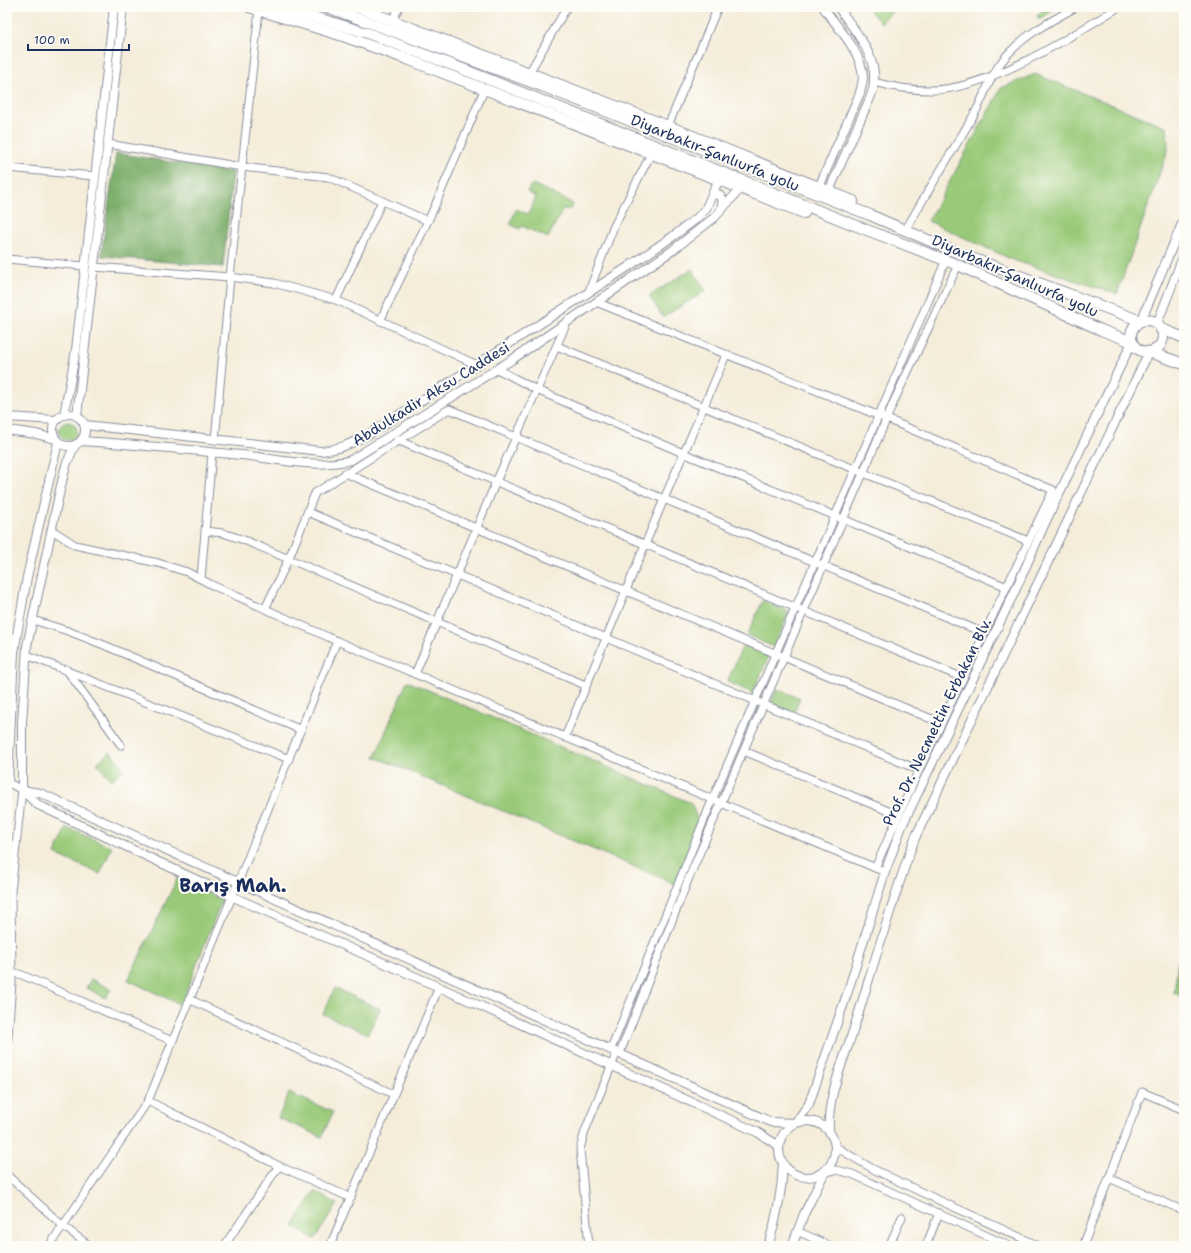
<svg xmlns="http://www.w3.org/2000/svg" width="1191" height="1253" viewBox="0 0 1191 1253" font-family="'Shantell Sans',sans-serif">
<rect width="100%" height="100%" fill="#fdfcf7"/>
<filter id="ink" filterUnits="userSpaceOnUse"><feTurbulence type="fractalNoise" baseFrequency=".025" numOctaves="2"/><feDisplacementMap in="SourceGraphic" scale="8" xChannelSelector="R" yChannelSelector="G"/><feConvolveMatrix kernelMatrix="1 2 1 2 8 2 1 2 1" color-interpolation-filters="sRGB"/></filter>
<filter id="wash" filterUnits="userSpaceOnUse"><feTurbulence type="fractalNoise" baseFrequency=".012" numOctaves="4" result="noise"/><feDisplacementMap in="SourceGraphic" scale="16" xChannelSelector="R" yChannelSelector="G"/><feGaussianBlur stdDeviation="0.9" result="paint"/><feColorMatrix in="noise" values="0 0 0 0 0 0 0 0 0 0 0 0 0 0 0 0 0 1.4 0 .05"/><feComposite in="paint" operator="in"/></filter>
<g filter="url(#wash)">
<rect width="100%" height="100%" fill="#f5edda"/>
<g fill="#9aca79" stroke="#5a7c6c">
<polygon points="874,7 897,7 881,23 870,11"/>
<polygon points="1046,7 1060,7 1039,19 1037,16"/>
<polygon points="1035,74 1167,127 1168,150 1117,294 1013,260 928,221 1001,88"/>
<polygon points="535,185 572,203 573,206 571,209 563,209 548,238 522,226 520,229 510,224 516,209 528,214 536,197 527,192 530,186"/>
<polygon points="692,269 706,291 663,317 649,296"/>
<circle cx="68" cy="431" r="9"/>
<polygon points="763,600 789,612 774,647 747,635"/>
<polygon points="743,645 769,656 753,693 727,682"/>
<polygon points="407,681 691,803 699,823 675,884 375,757"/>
<polygon points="777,689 800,698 794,713 771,703"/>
<polygon points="110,752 124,769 111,780 97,763"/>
<polygon points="67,828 112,847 100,874 55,854"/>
<polygon points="178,877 222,900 181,1005 128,980"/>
<polygon points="1184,950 1184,997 1174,993 1178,961"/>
<polygon points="91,979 111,989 106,998 86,988"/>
<polygon points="335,988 380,1009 368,1034 323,1014"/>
<polygon points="289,1093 333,1112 322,1137 278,1118"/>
<polygon points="315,1191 337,1204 315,1239 293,1226"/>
</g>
<polygon fill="#7bae69" stroke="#4b6e64" points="116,153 233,172 223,267 101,256"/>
</g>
<g filter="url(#ink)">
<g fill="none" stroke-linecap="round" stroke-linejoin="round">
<defs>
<g id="minor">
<polyline points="259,10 230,277 274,283 336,300 475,364"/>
<polyline points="393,19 399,7"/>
<polyline points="529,73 567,7"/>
<path d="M874,82c18,5 36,8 55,8 57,1 142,-53 190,-83"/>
<polyline points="668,126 718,7"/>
<polyline points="108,144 242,167 328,177 428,221"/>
<polyline points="7,168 94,176"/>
<path d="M905,231c23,-41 48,-80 71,-120 10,-19 17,-42 33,-58 18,-20 44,-33 67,-46"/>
<polyline points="7,259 84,266"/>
<polyline points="94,267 230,277 215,440"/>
<polyline points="589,291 614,226 652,152"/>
<polyline points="336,300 382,201"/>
<polyline points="596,302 887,419 1053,490 919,770 875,868"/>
<polyline points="380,321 434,208 485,88"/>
<polyline points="557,346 1028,541"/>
<polyline points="497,369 537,390 683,453 1007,587"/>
<polyline points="397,440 963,678"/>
<polyline points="345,473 941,723"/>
<polyline points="308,512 919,770"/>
<polyline points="52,530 75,545 158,563 187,572 214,586 337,641 885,872"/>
<polyline points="205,531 223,533 244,540 585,685"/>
<polyline points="201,578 212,453"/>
<polyline points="265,609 289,558 315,493 449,409 984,633"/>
<polyline points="33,620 68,631 104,645 301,730"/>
<polyline points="27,655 289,759"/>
<polyline points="66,669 121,745"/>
<polyline points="415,674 496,482 568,320"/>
<polyline points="565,737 664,499 726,355"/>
<polyline points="744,751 898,815"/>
<polyline points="7,782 22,790 11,892 12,982 7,1050"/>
<polyline points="11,972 22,975 172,1041"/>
<polyline points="189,999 393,1094"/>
<polyline points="611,1049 713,798 946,260"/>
<polyline points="620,1053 688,880 895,399 958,265"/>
<polyline points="148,1101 279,1166 351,1198"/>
<polyline points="836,1147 873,1169 921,1192 1039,1246"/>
<polyline points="825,1172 836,1170 852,1174 1009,1246"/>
<polyline points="7,1175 63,1226 90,1246"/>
<polyline points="1109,1178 1184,1211"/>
<polyline points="797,1231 831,1246"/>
<polyline points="49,1246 148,1101 337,641"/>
<polyline points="224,1246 279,1166"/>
<polyline points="330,1246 439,987"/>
<polyline points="589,1246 580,1149 585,1131 617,1052"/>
<polyline points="889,1246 902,1217"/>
<polyline points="926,1246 939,1213"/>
<polyline points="1083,1246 1142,1092 1184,1110"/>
</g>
<g id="major">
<path d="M819,187l41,-94c1,-5 3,-11 3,-16 -1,-25 -26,-50 -40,-70"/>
<path d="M829,191l41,-93c2,-5 4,-11 4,-16 3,-27 -21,-54 -36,-75"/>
<polyline points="713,195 718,194 723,199 721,209"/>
<polyline points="1141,321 1184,219"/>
<polyline points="1157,324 1184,254"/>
<circle cx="69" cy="430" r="16"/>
<polyline points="64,415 76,350 114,7"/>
<polyline points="77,416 123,7"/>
<polyline points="7,417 56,420"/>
<path d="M85,425l236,26c18,-1 31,-8 47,-16l260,-168 44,-30 24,-18 10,-11 13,-29"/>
<polyline points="7,430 36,434 55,439"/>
<path d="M81,441c54,3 108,9 161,14 35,4 74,14 109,5l162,-101 160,-109 42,-33 26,-29"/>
<polyline points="75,445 66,465 60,490 27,646 22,723 22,790 38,805 231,896 439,987 757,1132 779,1146"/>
<polyline points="8,782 14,652 27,577 58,442"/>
<polyline points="22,790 40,793 771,1122 795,1123 809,1104 847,994 885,872 902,826 1015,591 1046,521 1132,342"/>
<circle cx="807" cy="1149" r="28"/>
<path d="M829,1130c-2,-34 15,-70 25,-102 20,-64 38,-128 61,-190l234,-486"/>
<path d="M768,1246c9,-28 14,-53 15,-83"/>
<polyline points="792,1246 804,1214 825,1172"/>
</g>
<g id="highway">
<polyline points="249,7 343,36 407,59 804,213"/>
<polyline points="281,7 367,33 455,66 867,230 958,265 1101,330 1132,342"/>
<polyline points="327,7 542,86 870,215 958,253 1141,321"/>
<polyline points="357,7 668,126 853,201"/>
<circle cx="1147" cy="336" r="16"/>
<polyline points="1160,328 1184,338"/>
<polyline points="1149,352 1184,364"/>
</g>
</defs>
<use href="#minor" stroke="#888e9c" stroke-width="9"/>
<use href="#major" stroke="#888e9c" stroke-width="10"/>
<use href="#highway" stroke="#888e9c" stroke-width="12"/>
<use href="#minor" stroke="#fff" stroke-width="7"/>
<use href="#major" stroke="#fff" stroke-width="8"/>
<use href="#highway" stroke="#fff" stroke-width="10"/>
</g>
</g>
<g text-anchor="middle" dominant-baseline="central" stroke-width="4" stroke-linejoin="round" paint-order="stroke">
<g font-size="15" fill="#1b2f5e" stroke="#fdfcf7">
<text transform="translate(715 153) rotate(22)">Diyarbakır-Şanlıurfa yolu</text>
<text transform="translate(1015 276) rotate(24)">Diyarbakır-Şanlıurfa yolu</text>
<text transform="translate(431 394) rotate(-32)">Abdulkadir Aksu Caddesi</text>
<text transform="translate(937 722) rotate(-64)">Prof. Dr. Necmettin Erbakan Blv.</text>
</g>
<g font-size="19" font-weight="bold" fill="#1b2f5e" stroke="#fdfcf7">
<text x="233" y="885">Barış Mah.</text>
</g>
</g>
<rect width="1191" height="1253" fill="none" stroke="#fdfcf7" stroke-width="24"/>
<path d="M28 44v6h101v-6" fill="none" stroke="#1b2f5e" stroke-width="2"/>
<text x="34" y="44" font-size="12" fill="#1b2f5e" stroke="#fdfcf7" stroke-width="3" paint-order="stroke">100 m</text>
</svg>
